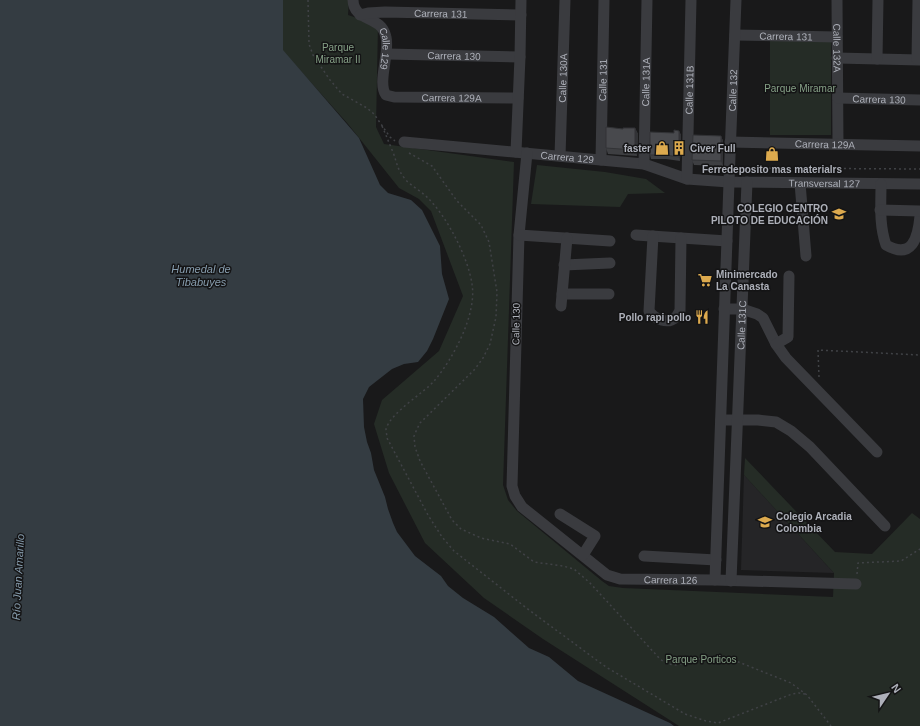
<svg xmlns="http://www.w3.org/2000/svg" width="920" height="726" viewBox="0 0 920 726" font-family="Helvetica,sans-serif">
<rect width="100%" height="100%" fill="#19191a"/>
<polygon fill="#252527" points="744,475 834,573 741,570"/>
<g fill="#252c26">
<polygon points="283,0 349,0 348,15 378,25 376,127 384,144 514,162 503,485 508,500 517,511 602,581 609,586 623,588 833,597 834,573 744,475 745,458 835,552 872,554 912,513 920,519 920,726 679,726 543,639 484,598 425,543 389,473 374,424 382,400 439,351 463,296 431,211 419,199 399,188 348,124 282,50"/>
<rect x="770" y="40" width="61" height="95"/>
<polygon points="537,165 605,172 646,179 665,193 628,194 620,207 531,204"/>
</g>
<polygon fill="#343c42" points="0,0 283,0 283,50 359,138 380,185 388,193 411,200 422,210 440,246 442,274 449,299 433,339 427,351 418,362 404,364 392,369 369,387 363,399 364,427 367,442 371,453 374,470 385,497 388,509 393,523 397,532 415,556 441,576 448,586 463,598 494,617 529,648 549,657 578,681 670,723 674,726 0,726"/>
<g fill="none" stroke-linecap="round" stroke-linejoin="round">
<g stroke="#404246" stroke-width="1.5" stroke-dasharray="2 3" stroke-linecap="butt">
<polyline points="308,0 309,44 313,55 330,80 342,94 367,108 374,114 390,137 395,141"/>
<path d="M382,126c4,9 7,17 11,26 4,11 4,17 12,27 6,7 16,12 23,19 19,19 40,59 44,86 5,30 -18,73 -37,96 -12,14 -44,32 -49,49 0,3 1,6 1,9l41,77 14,22 12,14 75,59 77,57 79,47 21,7 12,2 74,-29 7,-1 6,1"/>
<polyline points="409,153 432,166 457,201 481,225 489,242 497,292 496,317 490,344 483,358 475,369 420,423 417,429 414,436 415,447 420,461 452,520 461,529 481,538 510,544 534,562 563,566 574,569 590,583 660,659 667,664 677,665 710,656 731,659 791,683 807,695 831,726"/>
<polyline points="739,168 920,169"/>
<polyline points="819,377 818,350 920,355"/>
<polyline points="857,574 858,563 901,561 920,549"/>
</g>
<g stroke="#3a3b3f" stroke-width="11">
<path id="s1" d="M353,0c1,23 28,14 33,37 4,16 -9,46 0,58l8,2 124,1"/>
<path id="s2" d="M837,0l1,144"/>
<path id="s3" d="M360,15l8,-2 17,-1 136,3"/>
<path id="s4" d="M735,35l102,2"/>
<path id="s5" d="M387,54l133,3"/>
<polyline points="837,58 920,60"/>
<polyline points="877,59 878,0"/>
<polyline points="917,59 918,0"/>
<path id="s6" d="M838,98l82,2"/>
<path id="s7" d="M404,142l240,22 43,15 42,3 191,2"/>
<path id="s8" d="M730,142l190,4"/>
<polyline points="516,152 520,57 521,0"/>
<path id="s9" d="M527,153l-8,82 -7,251 3,10 7,11 85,68 13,4 95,1 141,4"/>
<path id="s10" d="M560,156l5,-156"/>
<path id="s11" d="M601,160l3,-160"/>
<path id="s12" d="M644,164l3,-164"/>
<path id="s13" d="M687,179l4,-179"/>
<polyline points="800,183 806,256"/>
<path d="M881,184c0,21 -2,41 5,61 26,15 32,-7 34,-29"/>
<polyline points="880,210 920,211"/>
<polyline points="519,235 610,241"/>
<polyline points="636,235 727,241"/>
<path d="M653,236l-4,75c5,8 19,14 27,6 2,-2 2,-4 4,-6l1,-73"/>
<polyline points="564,265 610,263"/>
<polyline points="562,294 609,294"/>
<polyline points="561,306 567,238"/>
<polyline points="724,309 742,309 757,314 763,318 776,344 786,358 877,452"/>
<polyline points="776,344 788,337 789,276"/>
<polyline points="721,420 758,420 776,422 791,431 810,447 885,526"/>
<polyline points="560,514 595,536 583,555"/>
<polyline points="644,556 716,560"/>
<path id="s14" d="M715,580l14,-398 7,-182"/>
<path id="s15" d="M731,581l16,-399"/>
</g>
</g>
<g fill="#3e3f42">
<polygon points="635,128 638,134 637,156 608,154 606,148 623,129"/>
<polygon points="679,131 681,135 680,161 666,159 651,159 650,155"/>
<polygon points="721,136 723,141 723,166 694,165 692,160"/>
</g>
<g fill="#323336">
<polygon points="635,128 638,134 637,156 635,150"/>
<polygon points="679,131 681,135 680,161 679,157"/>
<polygon points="721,136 723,141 723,166 721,161"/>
</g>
<g fill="#48494d" stroke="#323336">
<polygon points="606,127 623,129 623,128 635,128 635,150 606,148"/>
<polygon points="674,130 679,131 679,157 665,155 650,155 650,132 674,133"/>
<polygon points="693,135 721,136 721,161 692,160"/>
</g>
<defs>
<symbol id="shop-bare" viewBox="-9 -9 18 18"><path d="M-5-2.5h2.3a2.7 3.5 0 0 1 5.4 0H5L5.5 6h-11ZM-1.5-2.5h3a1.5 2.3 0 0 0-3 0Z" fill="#ddaa4e" stroke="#141415" stroke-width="2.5" paint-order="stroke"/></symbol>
<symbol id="building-bare" viewBox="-9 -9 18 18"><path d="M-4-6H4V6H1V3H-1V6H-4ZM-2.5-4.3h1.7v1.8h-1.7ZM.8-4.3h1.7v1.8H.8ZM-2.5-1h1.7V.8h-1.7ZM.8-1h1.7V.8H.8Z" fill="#ddaa4e" stroke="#141415" stroke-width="2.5" paint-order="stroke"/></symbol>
<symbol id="school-bare" viewBox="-9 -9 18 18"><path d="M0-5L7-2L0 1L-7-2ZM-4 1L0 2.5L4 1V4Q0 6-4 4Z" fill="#ddaa4e" stroke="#141415" stroke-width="2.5" paint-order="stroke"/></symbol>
<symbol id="supermarket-bare" viewBox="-9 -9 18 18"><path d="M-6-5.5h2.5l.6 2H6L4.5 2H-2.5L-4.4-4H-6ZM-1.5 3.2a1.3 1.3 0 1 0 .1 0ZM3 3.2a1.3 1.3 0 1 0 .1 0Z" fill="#ddaa4e" stroke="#141415" stroke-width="2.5" paint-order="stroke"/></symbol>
<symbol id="restaurant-bare" viewBox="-9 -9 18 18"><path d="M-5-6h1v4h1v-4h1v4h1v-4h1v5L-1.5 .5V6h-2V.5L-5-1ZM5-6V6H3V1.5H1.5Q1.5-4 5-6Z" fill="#ddaa4e" stroke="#141415" stroke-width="2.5" paint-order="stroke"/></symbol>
</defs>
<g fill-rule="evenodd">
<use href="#shop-bare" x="652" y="138" width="20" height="20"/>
<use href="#building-bare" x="669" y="138" width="20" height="20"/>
<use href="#shop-bare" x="762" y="144" width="20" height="20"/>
<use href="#school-bare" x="829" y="204" width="20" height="20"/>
<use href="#supermarket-bare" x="695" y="270" width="20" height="20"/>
<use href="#restaurant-bare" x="692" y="307" width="20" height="20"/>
<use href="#school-bare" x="755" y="512" width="20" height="20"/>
</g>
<g text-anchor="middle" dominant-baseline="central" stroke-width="3" stroke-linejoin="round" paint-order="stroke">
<g font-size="10" fill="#adb0b9" stroke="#141415">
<text stroke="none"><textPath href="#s3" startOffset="81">Carrera 131</textPath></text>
<text stroke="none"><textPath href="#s4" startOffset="51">Carrera 131</textPath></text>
<text stroke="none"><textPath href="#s2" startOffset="48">Calle 132A</textPath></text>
<text stroke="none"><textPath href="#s1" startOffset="64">Calle 129</textPath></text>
<text stroke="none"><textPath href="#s5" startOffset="67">Carrera 130</textPath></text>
<text stroke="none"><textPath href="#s10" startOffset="78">Calle 130A</textPath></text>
<text stroke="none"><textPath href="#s11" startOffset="80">Calle 131</textPath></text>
<text stroke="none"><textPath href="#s12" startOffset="82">Calle 131A</textPath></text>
<text stroke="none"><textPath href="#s13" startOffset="89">Calle 131B</textPath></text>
<text stroke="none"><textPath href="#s14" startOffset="490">Calle 132</textPath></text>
<text stroke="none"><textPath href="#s1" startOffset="177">Carrera 129A</textPath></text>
<text stroke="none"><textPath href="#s6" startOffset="41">Carrera 130</textPath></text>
<text stroke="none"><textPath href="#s8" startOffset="95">Carrera 129A</textPath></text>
<text stroke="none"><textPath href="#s7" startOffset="164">Carrera 129</textPath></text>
<text stroke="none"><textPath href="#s7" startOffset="424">Transversal 127</textPath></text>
<text transform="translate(516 324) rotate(-89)">Calle 130</text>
<text stroke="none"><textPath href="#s15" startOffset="256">Calle 131C</textPath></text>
<text stroke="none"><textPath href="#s9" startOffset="530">Carrera 126</textPath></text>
</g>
<g font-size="10" fill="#86a187" stroke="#141415">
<text x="338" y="47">Parque<tspan x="338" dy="12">Miramar II</tspan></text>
<text x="800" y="88">Parque Miramar</text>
<text x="701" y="659">Parque Porticos</text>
</g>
<g font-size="10" font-weight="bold" fill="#adb0b9" stroke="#141415" text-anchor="end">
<text x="651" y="148">faster</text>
<text x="690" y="148" text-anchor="start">Civer Full</text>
<text x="772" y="169" text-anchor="middle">Ferredeposito mas materialrs</text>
<text x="828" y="208">COLEGIO CENTRO<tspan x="828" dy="12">PILOTO DE EDUCACIÓN</tspan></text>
<text x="716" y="274" text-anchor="start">Minimercado<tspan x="716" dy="12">La Canasta</tspan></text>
<text x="691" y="317">Pollo rapi pollo</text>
<text x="776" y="516" text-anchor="start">Colegio Arcadia<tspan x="776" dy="12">Colombia</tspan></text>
</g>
<g font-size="11" font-style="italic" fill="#889eaf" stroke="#141415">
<text x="201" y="269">Humedal de<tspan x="201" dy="13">Tibabuyes</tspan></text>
<text transform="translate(18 577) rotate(-87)">Río Juan Amarillo</text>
</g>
</g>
<g transform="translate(888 694) rotate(55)" stroke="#141415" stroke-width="3" paint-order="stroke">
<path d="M0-3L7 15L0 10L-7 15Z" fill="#adb0b9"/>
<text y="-6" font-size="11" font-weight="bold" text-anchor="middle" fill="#adb0b9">N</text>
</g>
</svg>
